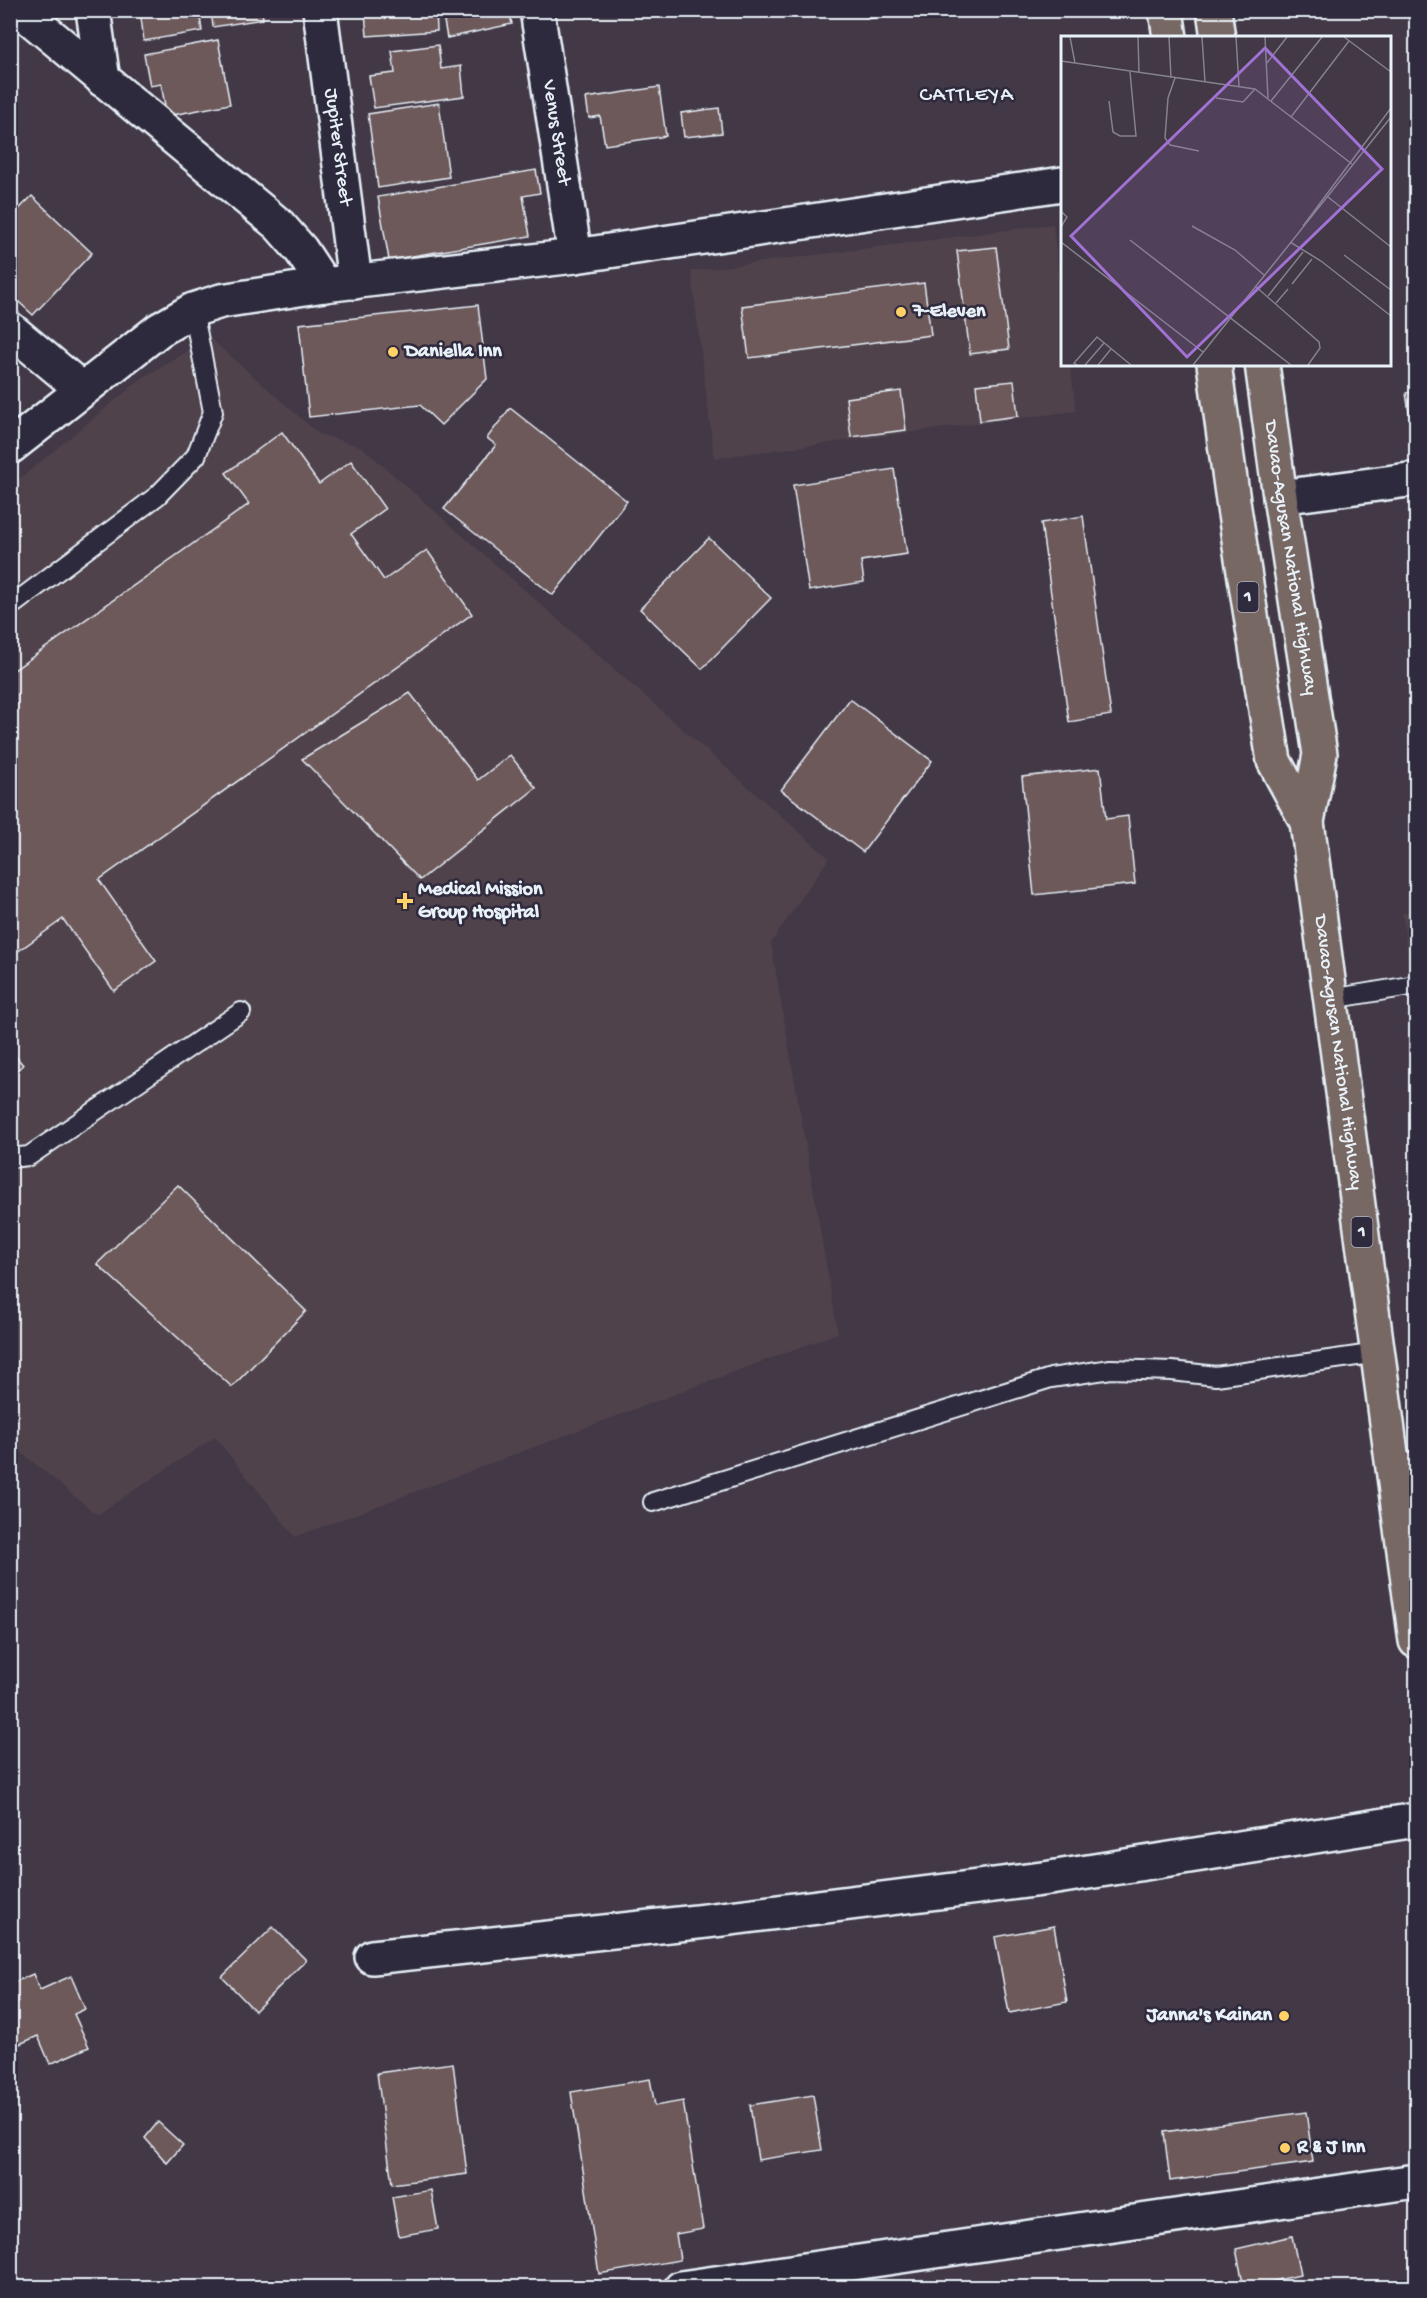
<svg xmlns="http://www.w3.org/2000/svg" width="1427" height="2298" viewBox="0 0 1427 2298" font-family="'Gochi Hand',sans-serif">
<rect width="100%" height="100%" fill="#423846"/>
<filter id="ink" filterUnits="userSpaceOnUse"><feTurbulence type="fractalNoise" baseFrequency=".0167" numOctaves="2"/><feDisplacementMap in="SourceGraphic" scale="12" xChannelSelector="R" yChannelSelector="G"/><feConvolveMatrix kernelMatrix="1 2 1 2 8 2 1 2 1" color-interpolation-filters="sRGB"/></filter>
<g filter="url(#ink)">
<g fill="#4f424c">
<polygon points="1053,224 1062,302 1062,364 1070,365 1076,411 714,458 691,271"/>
<polygon points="210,338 319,434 362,447 829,858 771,943 838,1333 295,1537 215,1437 97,1515 11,1444 11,486 142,378"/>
<polygon points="1416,911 1416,1017 1402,913"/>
</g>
<g fill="#6d595a" stroke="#e8f1f8" stroke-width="1.5">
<polygon points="140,10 199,10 202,31 144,41"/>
<polygon points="211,10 262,10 263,19 213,27"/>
<polygon points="436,10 437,31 367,36 365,13 385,10"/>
<polygon points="442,10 509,10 512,24 447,38"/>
<polygon points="867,10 940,10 867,19"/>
<polygon points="218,40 230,104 167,116 161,84 150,86 144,54"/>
<polygon points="438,45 441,69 461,66 464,96 374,108 369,76 395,73 392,51"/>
<polygon points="659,87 666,136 605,145 600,116 589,118 586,98"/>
<polygon points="439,103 449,177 378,188 368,114"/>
<polygon points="719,108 722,133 684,137 681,113"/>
<polygon points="536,170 540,193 523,196 530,236 389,260 378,197"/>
<polygon points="32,196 92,253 33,315 10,294 10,218"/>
<polygon points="996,247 1009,349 970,354 957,251"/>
<polygon points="924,283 931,335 749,358 742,306"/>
<polygon points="478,305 487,379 441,425 420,405 309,417 299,324"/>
<polygon points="1014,381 1018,416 980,421 976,385"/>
<polygon points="901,391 906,430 851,437 846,398"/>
<polygon points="1416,391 1416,457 1406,393"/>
<polygon points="510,408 627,501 553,595 444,509 496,445 487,438"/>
<polygon points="282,432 319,484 351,461 385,509 351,534 384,580 427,550 472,614 99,880 156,961 114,991 63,919 10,957 10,673 249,504 226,473"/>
<polygon points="894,469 907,554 861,561 864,582 809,591 793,485"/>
<polygon points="1083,516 1111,715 1069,722 1041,523"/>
<polygon points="709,538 771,598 702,669 640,609"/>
<polygon points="410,693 478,780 510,755 536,788 420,880 302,759"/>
<polygon points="850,699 932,761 863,852 781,790"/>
<polygon points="1100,768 1106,819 1128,816 1135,884 1034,895 1022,777"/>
<polygon points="10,1049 23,1065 10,1076"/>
<polygon points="178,1185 306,1311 232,1387 97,1264"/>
<polygon points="1054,1926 1067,2002 1009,2013 995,1937"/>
<polygon points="273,1927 306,1960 255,2011 222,1977"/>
<polygon points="33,1974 40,1990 71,1976 85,2009 74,2014 89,2047 50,2064 38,2036 10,2048 10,1984"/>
<polygon points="453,2063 467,2174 392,2184 377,2073"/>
<polygon points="650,2079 655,2106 683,2101 703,2229 676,2234 680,2260 599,2274 571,2092"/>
<polygon points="813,2095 822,2150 758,2160 750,2105"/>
<polygon points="1306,2112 1313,2162 1170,2181 1164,2132"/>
<polygon points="158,2122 183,2145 167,2163 145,2138"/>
<polygon points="431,2190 438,2229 399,2236 392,2197"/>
<polygon points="1292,2236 1300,2275 1244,2288 1236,2249"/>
<polygon points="1226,2280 1229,2288 1177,2288"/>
</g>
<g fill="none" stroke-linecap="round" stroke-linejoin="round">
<defs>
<g id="service">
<polyline points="15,603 157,496 196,456 213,412 193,310"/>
<polyline points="1331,999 1416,985"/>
<polyline points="10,1158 29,1156 241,1012"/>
<polyline points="1393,1464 1416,1461"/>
<polyline points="653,1502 1051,1378 1111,1369 1172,1371 1216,1376 1378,1353"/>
</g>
<g id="minor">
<polyline points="20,10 279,225 301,250 324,285"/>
<polyline points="93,10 103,80"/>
<path id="s1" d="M320,10l35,272"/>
<path id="s2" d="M537,10l38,246"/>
<polyline points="10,329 82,389"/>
<polyline points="1280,497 1416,479"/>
<polyline points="372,1957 706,1921 1050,1878 1416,1820"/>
<polyline points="681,2288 1416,2181"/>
</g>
<polyline id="tertiary" points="10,447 159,330 193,310 221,301 324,285 575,256 1062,184"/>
<g id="trunk">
<polyline points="1166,10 1170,38"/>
<polyline points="1214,10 1218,38"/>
<polyline points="1214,364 1234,508 1274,761 1307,822"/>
<path id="s3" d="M1262,364l18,133 40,257 -13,68 109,819"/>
</g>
</defs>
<use href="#service" stroke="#e8f1f8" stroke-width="22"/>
<use href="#minor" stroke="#e8f1f8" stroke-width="38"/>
<use href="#tertiary" stroke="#e8f1f8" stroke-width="38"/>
<use href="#trunk" stroke="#e8f1f8" stroke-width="38"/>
<use href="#service" stroke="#2f2a3d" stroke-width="18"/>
<use href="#minor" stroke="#2f2a3d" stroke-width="33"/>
<use href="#tertiary" stroke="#2f2a3d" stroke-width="33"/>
<use href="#trunk" stroke="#776864" stroke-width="33"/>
</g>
</g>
<g fill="#ffd166" stroke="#2f2a3d" stroke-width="2">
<circle cx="901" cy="312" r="6"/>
<circle cx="393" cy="352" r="6"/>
<path d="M402 892h6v6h6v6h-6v6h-6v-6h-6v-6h6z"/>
<circle cx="1284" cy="2016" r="6"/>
<circle cx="1285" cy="2148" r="6"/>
</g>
<g text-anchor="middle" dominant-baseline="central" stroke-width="5" stroke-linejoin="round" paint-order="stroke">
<g fill="#2f2a3d" stroke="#b0b5c0" stroke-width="1.5">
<rect x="1237.5" y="582" width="21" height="30" rx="4.5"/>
<rect x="1351.5" y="1217" width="21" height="30" rx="4.5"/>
</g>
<g font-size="18" font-weight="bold" fill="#e8f1f8">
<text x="1248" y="597">1</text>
<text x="1362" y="1232">1</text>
</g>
<g font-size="20" fill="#e8f1f8" stroke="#2f2a3d">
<text stroke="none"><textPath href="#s2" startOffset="124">Venus Street</textPath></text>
<text stroke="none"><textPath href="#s1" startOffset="138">Jupiter Street</textPath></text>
<text stroke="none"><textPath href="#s3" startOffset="196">Davao-Agusan National Highway</textPath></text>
<text stroke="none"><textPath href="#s3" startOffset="696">Davao-Agusan National Highway</textPath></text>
</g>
<g font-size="20" font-weight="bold" fill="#e8f1f8" stroke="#2f2a3d" text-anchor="start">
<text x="913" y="312">7-Eleven</text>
<text x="405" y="352">Daniella Inn</text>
<text x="418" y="890">Medical Mission<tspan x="418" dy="23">Group Hospital</tspan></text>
<text x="1272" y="2016" text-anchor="end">Janna's Kainan</text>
<text x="1297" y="2148">R &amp; J Inn</text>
</g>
<g font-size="21" letter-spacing="1.5" fill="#e8f1f8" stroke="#2f2a3d">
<text x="967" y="96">CATTLEYA</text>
</g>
</g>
<g transform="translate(1061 36)">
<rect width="330" height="330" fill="#423846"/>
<path fill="none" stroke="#84828d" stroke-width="1.5" d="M9,1l5,26M77,1l1,36M108,1l2,41M141,1l3,45M175,1l3,49M204,1l3,61M283,1l47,35M0,25l194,28 97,75M206,27l20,-26M114,42l-7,20 -3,40 5,7 29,6M155,62l27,4 12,-13M48,65l4,31 7,4h16l-6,-64M210,65l51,-64M230,81l58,-76M267,161l63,50M0,175l6,6 -6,10M131,190l43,24 29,25M242,190l88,-118M69,204l161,125M0,206l142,110M229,206l31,19 70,55M283,219l47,35M231,248l20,-25M194,250l64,56 1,6 -12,17M207,260l35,-44M215,267l12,-14M16,329l-3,-2 23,-26 34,28M24,329l19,-22M37,329l13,-16M132,329l198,-248"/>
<path fill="#a171d3" fill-opacity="0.15" stroke="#a171d3" stroke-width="3" d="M204,12l117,121 -195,188 -116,-121z"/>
<rect width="330" height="330" fill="none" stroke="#e8f1f8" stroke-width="3"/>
</g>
<rect width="1427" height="2298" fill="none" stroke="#2f2a3d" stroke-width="36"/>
<rect x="18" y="18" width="1391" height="2262" fill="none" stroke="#e8f1f8" stroke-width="2" filter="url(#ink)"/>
</svg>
